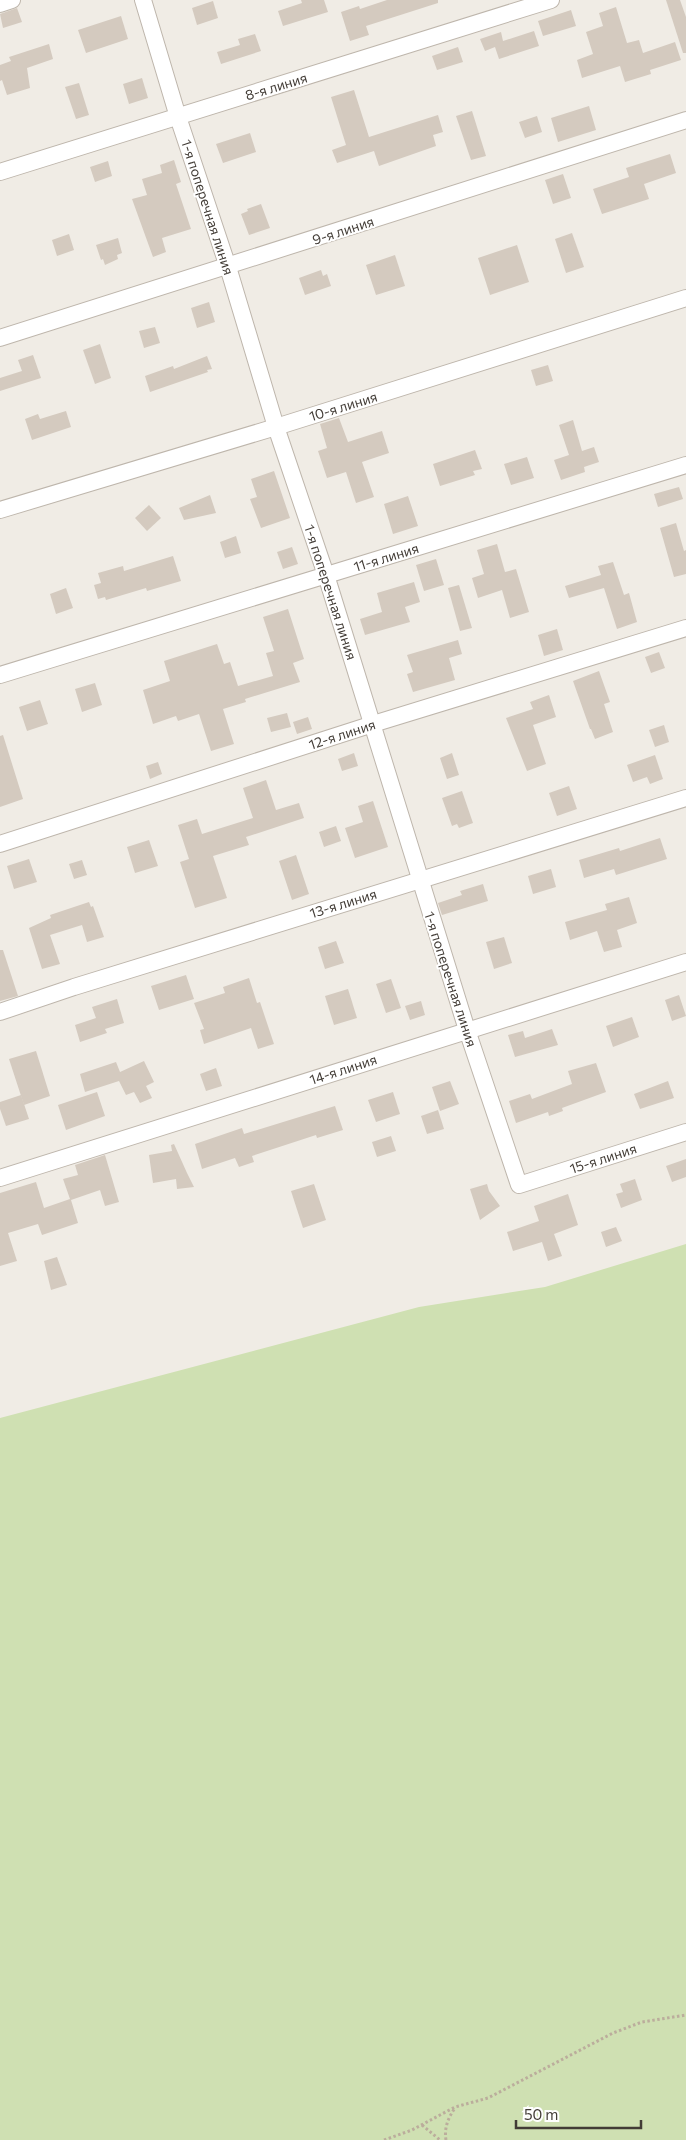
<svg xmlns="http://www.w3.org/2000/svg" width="686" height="2140" viewBox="0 0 686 2140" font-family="Commissioner,sans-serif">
<rect width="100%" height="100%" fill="#f0ece5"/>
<polygon fill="#cfe0b2" points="686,1244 686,2140 0,2140 0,1418 419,1307 545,1287"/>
<g fill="#d4cabf">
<polygon points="301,0 324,0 328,12 283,26 278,11 302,3"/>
<polygon points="387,0 438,0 438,3 366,26 369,35 350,41 341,12 359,6 360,9"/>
<polygon points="666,0 680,0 686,17 686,53 683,53"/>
<polygon points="213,1 218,18 197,25 192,8"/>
<polygon points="616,7 627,43 639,40 643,53 675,42 681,60 650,70 651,74 625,82 620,66 582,78 577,60 593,54 586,32 603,26 599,13"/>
<polygon points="17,8 22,22 3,28 0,14"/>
<polygon points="571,10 576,26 543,36 538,21"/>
<polygon points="121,16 128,39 86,53 78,30"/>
<polygon points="534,31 539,46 499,59 495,47 485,51 480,39 501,32 503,41"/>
<polygon points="255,34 261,51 221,64 217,52 240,45 238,39"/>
<polygon points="49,44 53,59 27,68 30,88 7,95 2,80 0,81 0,65 11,61 9,57"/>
<polygon points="458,47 463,62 437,70 432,56"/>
<polygon points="142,78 148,98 129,104 123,84"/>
<polygon points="79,83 89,115 76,119 65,87"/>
<polygon points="354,90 369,137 438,115 443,132 433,135 436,146 379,166 374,151 337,163 332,150 346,145 331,97"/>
<polygon points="589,106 596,130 558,142 551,118"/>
<polygon points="472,111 486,156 471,160 456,116"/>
<polygon points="537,116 542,132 525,138 519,122"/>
<polygon points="250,133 256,152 223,163 216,144"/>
<polygon points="670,154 676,173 644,184 649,199 602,214 593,189 629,177 626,168"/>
<polygon points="174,160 181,182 176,184 191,229 162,238 166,252 153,257 132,199 147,195 142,179 162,173 160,165"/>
<polygon points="108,161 112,176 95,182 90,167"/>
<polygon points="563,174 571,198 553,204 545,180"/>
<polygon points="261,204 270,228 249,235 241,214 248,211 247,209"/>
<polygon points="572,233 584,267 566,273 555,239"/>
<polygon points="69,234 74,250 57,256 52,240"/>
<polygon points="118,238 122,253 117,255 118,259 105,265 103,259 101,260 96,245"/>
<polygon points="517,245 529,282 490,295 478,258"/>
<polygon points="395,255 405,286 376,295 366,265"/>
<polygon points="321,270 323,276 327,274 331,286 305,295 299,278"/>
<polygon points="209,302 215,322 197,328 191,308"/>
<polygon points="155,327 160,343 144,348 139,331"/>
<polygon points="100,344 111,378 95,384 83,350"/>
<polygon points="33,355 41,378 0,391 0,378 22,371 18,360"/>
<polygon points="207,356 212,369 207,370 208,372 150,392 145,376 173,366 174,369"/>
<polygon points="548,365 553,381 536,386 531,370"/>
<polygon points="66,411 71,427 32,440 25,419 38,414 40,419"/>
<polygon points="339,418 348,442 382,431 389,453 362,462 374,497 356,503 346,472 327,478 318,451 327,448 320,424"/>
<polygon points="573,420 582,451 594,447 599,462 584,467 585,472 561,480 554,460 569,455 559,425"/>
<polygon points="475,450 482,469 473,471 475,475 440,486 433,464"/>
<polygon points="527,457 534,478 511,485 504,464"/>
<polygon points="274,471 290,518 261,528 250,499 257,497 251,479"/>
<polygon points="679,487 683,499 658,507 654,494"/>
<polygon points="210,495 216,513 184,520 179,508"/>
<polygon points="408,496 418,526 393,534 384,504"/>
<polygon points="149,505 161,518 147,531 135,518"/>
<polygon points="676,523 684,551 686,550 686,574 674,577 660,528"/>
<polygon points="236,536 241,553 225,558 220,542"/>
<polygon points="497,544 505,572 516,569 529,612 510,618 502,590 478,598 472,578 484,574 477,550"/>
<polygon points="292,547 298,564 283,569 277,552"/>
<polygon points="173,556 181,581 147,591 146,588 106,600 105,597 98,599 94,585 101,583 98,573 123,566 124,571"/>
<polygon points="436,559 444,585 424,591 416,565"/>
<polygon points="613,562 624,595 629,593 637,622 617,629 604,588 569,598 565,586 601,575 598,566"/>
<polygon points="414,582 420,602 405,607 410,622 365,635 360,619 382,612 377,593"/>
<polygon points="459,585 472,628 460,631 448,588"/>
<polygon points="66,588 73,608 56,614 50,594"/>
<polygon points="288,609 304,659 293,663 300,682 245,699 246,702 223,709 234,744 211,751 199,714 178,721 176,716 153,724 143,690 170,681 164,661 217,644 224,664 230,662 238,686 273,676 266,653 274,651 263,617"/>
<polygon points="557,629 563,650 544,656 538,635"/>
<polygon points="458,640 462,654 449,658 455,680 413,692 407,674 413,672 407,655"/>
<polygon points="659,652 665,668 651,673 645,657"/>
<polygon points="599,671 610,702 604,704 613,732 595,739 591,729 590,729 573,681"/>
<polygon points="95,683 102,705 82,712 75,689"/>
<polygon points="549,695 556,717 533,725 546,764 527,771 506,718 533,709 530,702"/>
<polygon points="40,700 48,724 27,731 19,707"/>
<polygon points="287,713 291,727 271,732 267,718"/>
<polygon points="308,717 312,729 297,734 293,722"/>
<polygon points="664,725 669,742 655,747 649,730"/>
<polygon points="3,735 23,799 0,807 0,736"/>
<polygon points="354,753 358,766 342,771 338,759"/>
<polygon points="452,753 459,775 447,779 440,758"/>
<polygon points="655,755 663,779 650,784 647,777 633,782 627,765"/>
<polygon points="158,762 162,774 150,779 146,766"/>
<polygon points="266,780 276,810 299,803 304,818 246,837 249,845 213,856 227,898 195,908 180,862 189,859 178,825 197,819 202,834 253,818 243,788"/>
<polygon points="569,786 577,809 557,816 549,793"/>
<polygon points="462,791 473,823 459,828 457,824 452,826 442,798"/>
<polygon points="373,801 388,847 355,858 345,828 363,822 358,806"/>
<polygon points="336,826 341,841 324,847 319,832"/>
<polygon points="660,838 667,859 616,875 614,869 584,878 579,860 619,848 620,851"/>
<polygon points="149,840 158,866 135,873 127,847"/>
<polygon points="296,855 309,894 292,900 279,861"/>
<polygon points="29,859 37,882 14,889 7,866"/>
<polygon points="82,860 87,875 74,879 69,864"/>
<polygon points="551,869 556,887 533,894 528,876"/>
<polygon points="483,884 488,901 442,915 438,903 462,895 460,891"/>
<polygon points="629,897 637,923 617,930 622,947 604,952 597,931 570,940 565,922 607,910 605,904"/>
<polygon points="89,902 91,907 93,906 104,937 87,942 82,925 50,935 60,964 42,969 29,928 51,918 50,915"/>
<polygon points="504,937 512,963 494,969 486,942"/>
<polygon points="336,941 344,963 325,969 318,947"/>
<polygon points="0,950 3,950 18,996 0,1001"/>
<polygon points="186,975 194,999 159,1010 151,986"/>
<polygon points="249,978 257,1003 260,1002 274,1044 258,1049 251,1028 204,1044 200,1030 204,1029 194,1003 225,993 223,987"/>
<polygon points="391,979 401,1008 386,1013 376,984"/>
<polygon points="348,989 357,1018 334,1025 325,996"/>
<polygon points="679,995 686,1016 672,1021 665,1000"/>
<polygon points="117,999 124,1023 105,1029 107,1033 80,1042 75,1025 96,1018 92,1007"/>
<polygon points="421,1001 425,1015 410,1020 405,1006"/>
<polygon points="632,1017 639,1037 613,1047 606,1026"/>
<polygon points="552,1029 558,1045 515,1057 508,1035 523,1031 525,1038"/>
<polygon points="36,1051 50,1096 24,1105 9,1059"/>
<polygon points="144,1061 154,1082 146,1086 152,1098 140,1103 134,1092 126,1095 119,1081 85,1092 80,1074 116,1062 120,1072"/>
<polygon points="596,1063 606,1092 562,1108 563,1111 549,1116 548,1112 516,1123 509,1101 530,1094 532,1099 572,1084 568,1071"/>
<polygon points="216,1068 222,1086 206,1091 200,1074"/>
<polygon points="450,1081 459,1104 440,1111 432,1087"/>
<polygon points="668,1081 674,1098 640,1109 634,1094"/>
<polygon points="97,1092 105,1116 66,1130 58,1105"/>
<polygon points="393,1092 400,1114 376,1122 368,1100"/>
<polygon points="21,1095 29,1119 6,1126 0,1109 0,1102"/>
<polygon points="335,1106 343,1130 317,1138 316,1135 252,1156 254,1162 239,1167 235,1158 202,1169 195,1144 242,1128 244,1134"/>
<polygon points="438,1110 444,1129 427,1134 421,1116"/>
<polygon points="391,1136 396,1151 377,1157 372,1142"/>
<polygon points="174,1144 187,1173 194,1187 177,1189 176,1179 153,1183 149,1155 172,1151 171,1145"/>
<polygon points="105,1155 119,1202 105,1206 100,1190 71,1200 78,1223 42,1235 38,1224 8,1233 17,1261 0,1266 0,1193 36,1182 44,1208 70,1199 63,1179 78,1175 75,1165"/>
<polygon points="686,1159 686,1177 672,1182 666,1166"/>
<polygon points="635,1179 642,1200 621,1208 616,1194 623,1192 620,1184"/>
<polygon points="314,1184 326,1220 303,1228 291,1191"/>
<polygon points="487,1184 489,1191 500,1206 480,1220 470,1189"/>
<polygon points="568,1194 578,1225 554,1234 562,1256 548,1261 542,1242 513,1251 507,1232 539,1221 534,1206"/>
<polygon points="616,1227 622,1241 606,1247 601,1232"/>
<polygon points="57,1257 67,1285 51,1290 44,1261"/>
</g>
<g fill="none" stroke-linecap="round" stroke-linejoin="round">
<defs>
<g id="minor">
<polyline points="143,0 178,117 228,267 276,427 326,575 467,1030 519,1185 686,1132"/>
<polyline points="0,4 12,0"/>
<polyline points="0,172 551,0"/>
<polyline points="0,338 686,120"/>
<polyline points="0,510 276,427 686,298"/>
<polyline points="0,675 686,465"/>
<polyline points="0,844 373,724 686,628"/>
<polyline points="0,1012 74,987 686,798"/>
<polyline points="0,1178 686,962"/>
</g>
</defs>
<use href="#minor" stroke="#beb6ac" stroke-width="18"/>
<g stroke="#bbad9c" stroke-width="3" stroke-dasharray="2.5 2.5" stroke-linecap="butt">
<polyline points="422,2125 440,2140"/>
<polyline points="384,2140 412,2130 455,2107 488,2098 613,2033 642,2022 686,2015"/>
<path d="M446,2140c-2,-12 2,-22 9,-32"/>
</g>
<use href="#minor" stroke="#fff" stroke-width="16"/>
</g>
<g text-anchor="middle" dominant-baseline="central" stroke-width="4" stroke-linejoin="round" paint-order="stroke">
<g font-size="14" fill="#423c36" stroke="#fff">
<text transform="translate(276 86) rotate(-17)">8-я линия</text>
<text transform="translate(208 207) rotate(72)">1-я поперечная линия</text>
<text transform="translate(343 230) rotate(-18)">9-я линия</text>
<text transform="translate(343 406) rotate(-17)">10-я линия</text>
<text transform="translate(386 557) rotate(-17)">11-я линия</text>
<text transform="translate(331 592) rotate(72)">1-я поперечная линия</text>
<text transform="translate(342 734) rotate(-18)">12-я линия</text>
<text transform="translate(343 903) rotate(-17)">13-я линия</text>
<text transform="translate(451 979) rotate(72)">1-я поперечная линия</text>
<text transform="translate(343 1069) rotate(-18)">14-я линия</text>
<text transform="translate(603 1158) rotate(-18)">15-я линия</text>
</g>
</g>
<path d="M516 2120v8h125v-8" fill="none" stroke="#423c36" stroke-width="2.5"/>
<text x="524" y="2120" font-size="15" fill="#423c36" stroke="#ffffff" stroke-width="4" paint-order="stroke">50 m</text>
</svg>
